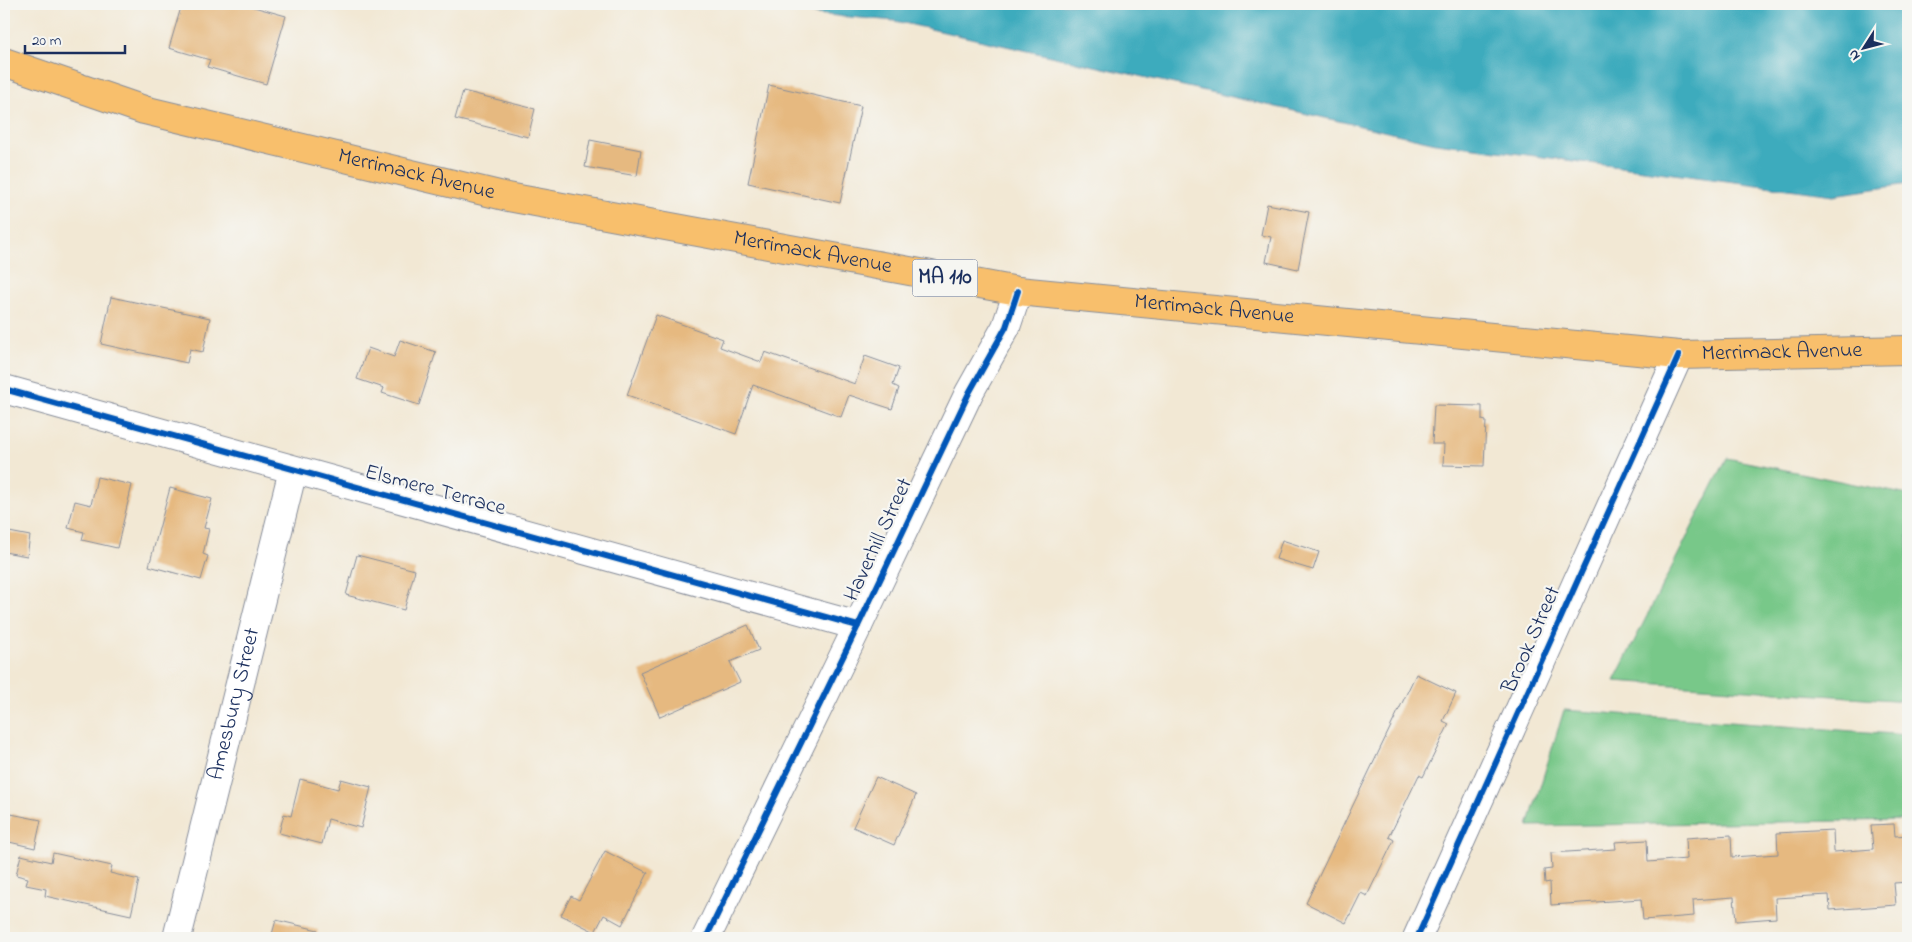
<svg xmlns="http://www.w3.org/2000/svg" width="1912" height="942" viewBox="0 0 1912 942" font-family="'Indie Flower',sans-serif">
<rect width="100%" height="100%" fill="#f6f6f2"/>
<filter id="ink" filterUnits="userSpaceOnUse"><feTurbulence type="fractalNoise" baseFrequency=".02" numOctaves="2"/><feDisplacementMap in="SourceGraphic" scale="10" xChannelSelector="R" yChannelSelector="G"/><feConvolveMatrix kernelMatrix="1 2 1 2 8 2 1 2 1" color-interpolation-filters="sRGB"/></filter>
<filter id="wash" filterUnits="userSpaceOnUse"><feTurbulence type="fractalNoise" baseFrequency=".0096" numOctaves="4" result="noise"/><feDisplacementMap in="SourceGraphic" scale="20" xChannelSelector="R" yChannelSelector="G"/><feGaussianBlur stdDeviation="1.12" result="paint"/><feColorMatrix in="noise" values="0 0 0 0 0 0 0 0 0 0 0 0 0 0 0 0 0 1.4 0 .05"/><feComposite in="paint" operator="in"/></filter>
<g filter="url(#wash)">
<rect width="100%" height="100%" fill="#f2e8d4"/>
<g fill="#78c889" stroke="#4a7c74">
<polygon points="1727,458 1908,495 1908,701 1614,681"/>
<polygon points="1564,710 1908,735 1908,820 1528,826"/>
</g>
<polygon fill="#3eabbd" stroke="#2c6d8e" points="701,4 1908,4 1908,184 1834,195 1436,143 895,21"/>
<g id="blocks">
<g fill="#e6b980">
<polygon points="182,4 243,4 286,16 266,84 207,67 210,60 169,48"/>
<polygon points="769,85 861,106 840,203 748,183"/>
<polygon points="463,91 535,109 528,137 455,119"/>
<polygon points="590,140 641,150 637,176 585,167"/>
<polygon points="1267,204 1309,212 1298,269 1266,262 1271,237 1261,235"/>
<polygon points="111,297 210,318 203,352 190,349 187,363 101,344"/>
<polygon points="656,315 723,339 720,347 761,362 765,352 855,384 865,356 899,368 893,385 899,388 892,409 849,395 841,417 753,385 736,434 627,395"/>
<polygon points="400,340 436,352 419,405 382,393 384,388 357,379 368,348 394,357"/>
<polygon points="1434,405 1482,406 1482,420 1486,421 1484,466 1443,465 1444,444 1432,444"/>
<polygon points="97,477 132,485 117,548 82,540 84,532 68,528 75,501 91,505"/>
<polygon points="170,488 212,499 204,528 209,529 203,554 208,556 201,580 149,566"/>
<polygon points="4,531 30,536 27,556 4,552"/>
<polygon points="1282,540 1319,552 1313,570 1276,559"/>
<polygon points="357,555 415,570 404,610 346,595"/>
<polygon points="748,625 759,650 730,662 740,682 660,717 640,672"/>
<polygon points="1416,674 1456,693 1443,721 1449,724 1423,777 1419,775 1389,837 1394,840 1367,896 1361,893 1346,923 1306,903"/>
<polygon points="876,777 916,795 894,845 853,827"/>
<polygon points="300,779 338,789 341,779 371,787 361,828 328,819 322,844 279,833 284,814 291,816"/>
<polygon points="11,814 41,820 35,848 5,841"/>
<polygon points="1894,824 1895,836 1908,835 1908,882 1894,883 1896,905 1830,910 1829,895 1775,898 1776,918 1736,921 1734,897 1693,900 1694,916 1643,920 1641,899 1551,905 1550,882 1545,883 1544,870 1552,869 1551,853 1616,849 1615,842 1647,840 1648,862 1687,859 1686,838 1731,835 1732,857 1778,854 1777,833 1833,830 1834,852 1873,849 1871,825"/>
<polygon points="605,851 648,873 622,925 604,915 595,932 561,915 571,896 579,900"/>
<polygon points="53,853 112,866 110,873 139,880 131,915 45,896 46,889 26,885 28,878 16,875 21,855 51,862"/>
<polygon points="276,920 318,930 316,938 271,938"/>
</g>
</g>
</g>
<g filter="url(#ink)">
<use href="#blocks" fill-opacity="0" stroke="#868c99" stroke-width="1"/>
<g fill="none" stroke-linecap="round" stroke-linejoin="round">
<defs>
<g id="minor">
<polyline points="4,389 858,626"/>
<path id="s1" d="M177,938l116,-468"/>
<polyline points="706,938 858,626 969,393 1006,327 1018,291"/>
<polyline points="1417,938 1679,355"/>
</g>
<g id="major">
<path id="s2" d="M4,62l140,48 364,87 510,94 661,64 229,-5"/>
</g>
</defs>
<use href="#minor" stroke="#868c99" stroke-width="30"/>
<use href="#major" stroke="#868c99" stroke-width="30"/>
<use href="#minor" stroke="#fff" stroke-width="28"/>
<use href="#major" stroke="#f8bf6c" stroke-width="28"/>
<defs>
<g id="cycleway">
<polyline points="4,389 858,626"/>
<polyline points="706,938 858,626 969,393 1006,327 1018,291"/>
<polyline points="1417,938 1679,355"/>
</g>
</defs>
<use href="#cycleway" stroke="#f6f6f2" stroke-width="9"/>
<use href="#cycleway" stroke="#0057b8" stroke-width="6"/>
</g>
</g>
<g text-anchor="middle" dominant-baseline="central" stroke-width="4.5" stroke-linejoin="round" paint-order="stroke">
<rect fill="#f6f6f2" stroke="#5d6b8a" stroke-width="1" x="912.5" y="259.5" width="65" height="37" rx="4"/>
<g font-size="21" font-weight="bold" fill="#1b2f5e">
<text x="945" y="278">MA 110</text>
</g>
<g font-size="22" fill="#1b2f5e" stroke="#f6f6f2">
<text stroke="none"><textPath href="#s2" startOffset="428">Merrimack Avenue</textPath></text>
<text stroke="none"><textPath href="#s2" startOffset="832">Merrimack Avenue</textPath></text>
<text stroke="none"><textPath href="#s2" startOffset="1238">Merrimack Avenue</textPath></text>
<text stroke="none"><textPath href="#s2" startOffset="1808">Merrimack Avenue</textPath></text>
<text transform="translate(435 491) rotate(15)">Elsmere Terrace</text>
<text transform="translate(879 540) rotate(-65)">Haverhill Street</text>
<text transform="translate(1532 640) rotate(-66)">Brook Street</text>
<text stroke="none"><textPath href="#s1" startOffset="241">Amesbury Street</textPath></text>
</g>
</g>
<rect width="1912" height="942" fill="none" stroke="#f6f6f2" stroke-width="20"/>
<g transform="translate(1864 48) rotate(234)" stroke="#f6f6f2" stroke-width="4" paint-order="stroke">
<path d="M0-4L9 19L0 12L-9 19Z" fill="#1b2f5e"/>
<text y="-8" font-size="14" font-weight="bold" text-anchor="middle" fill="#1b2f5e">N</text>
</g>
<path d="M25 45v8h100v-8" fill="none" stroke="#1b2f5e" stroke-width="2.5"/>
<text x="32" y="45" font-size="15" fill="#1b2f5e" stroke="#f6f6f2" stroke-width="4" paint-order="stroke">20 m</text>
</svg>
